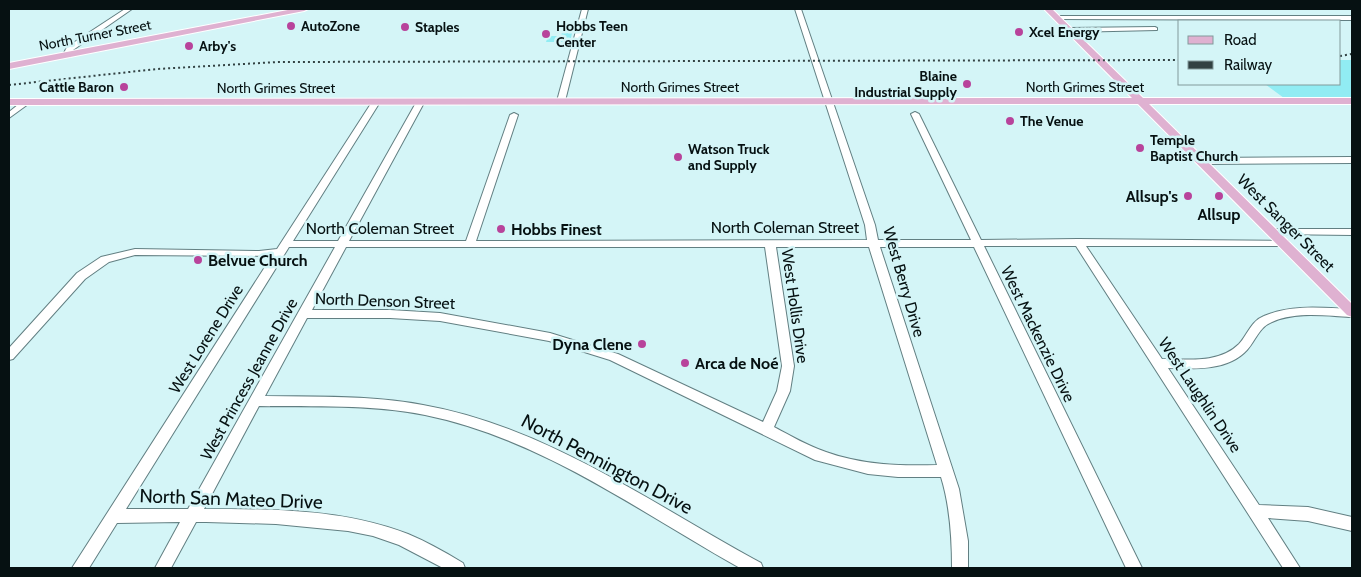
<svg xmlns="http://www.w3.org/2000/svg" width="1361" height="577" viewBox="0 0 1361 577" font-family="Cabin,sans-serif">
<rect width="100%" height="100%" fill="#d4f5f7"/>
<g fill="#91ecf3">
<polygon points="563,29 573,29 570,42 546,42 548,36 561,36"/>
<polygon points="1340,60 1352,60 1352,98 1284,98 1265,84 1340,84"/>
</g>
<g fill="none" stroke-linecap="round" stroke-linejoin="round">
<defs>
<g id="minor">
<polygon points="125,9 132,9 73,50 70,57 64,57 63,55 67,47"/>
<polygon points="582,9 588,9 565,101 561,103 557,101"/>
<path d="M795,9h6l74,216 3,15h93l-60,-126 4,-2 4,2 62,126 97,-1 210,2 1,2 -5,3h-198l76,113c25,0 57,5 77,-15 9,-10 12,-23 25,-28 28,-12 59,-8 88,-7v8c-25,-1 -56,-6 -80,5 -13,5 -16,18 -25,28 -19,21 -53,19 -79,18l91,137 49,2 44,10v14l-44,-10 -40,-3 32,50h-17l-207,-322h-92l158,322h-16l-152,-321h-94l79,242 9,52v27h-16c0,-30 -2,-62 -11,-91h-43l-30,-3 -53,-14 -205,-100 -61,-19 -109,-20 -50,-3h-83l-42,78c53,1 106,-1 158,9 124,22 229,99 338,158l2,5h-23c-102,-57 -198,-129 -315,-153 -54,-11 -111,-8 -166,-9l-55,103c68,0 140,0 204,25 19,8 37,18 55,29l2,5h-22l-44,-23 -26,-9 -25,-5 -72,-7 -70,-2h-10l-25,46h-16l25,-46 -63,1 -28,45h-17l200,-312 -137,-1 -26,7 -24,17 -72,80 -4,1v-12l68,-75 24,-16 34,-8 124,2 18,-2 95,-147 4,-2 4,2 -87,139h45l79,-140 4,-2 4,2 -76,140h117l44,-126 4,-2 4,2 -42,126 391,-1 -2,-15zM289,247h46l-147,262h-62zM346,247h419l17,119 -5,25 -14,31 -145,-68 -68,-21 -110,-20 -50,-3h-78zM776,247h93l68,218c-37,1 -75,0 -111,-13 -18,-6 -35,-16 -52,-25l16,-36 4,-25z"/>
<polygon points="1058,16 1352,16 1352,20 1056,19 1056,17"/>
<polygon points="1155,27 1157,28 1157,30 1069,32 1066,30 1069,28"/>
<polygon points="24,100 31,102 9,118 9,112"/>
<polygon points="1352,157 1352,163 1202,164 1197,161 1202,158"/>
<polygon points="1274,229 1352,229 1352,235 1270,234 1269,232"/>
</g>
<g id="major">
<polygon points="293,9 308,9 304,11 9,69 9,63"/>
<polygon points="1044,9 1052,9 1143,98 1352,98 1352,104 1149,104 1352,304 1352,317 1347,315 1138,104 9,105 9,99 1132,98"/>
</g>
</defs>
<use href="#minor" stroke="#627f82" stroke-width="2"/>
<use href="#major" stroke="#fff" stroke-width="2"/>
<use href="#minor" fill="#fff" fill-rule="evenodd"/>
<use href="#major" fill="#dfb1d1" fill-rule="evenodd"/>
<g stroke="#324243" stroke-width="2" stroke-dasharray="2 3" stroke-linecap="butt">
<polyline points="1340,56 1352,54"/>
<polyline points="9,85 157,69 278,62 1180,60"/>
</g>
</g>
<g fill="#b8439b" stroke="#d4f5f7" stroke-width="2">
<circle cx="291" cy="26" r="5"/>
<circle cx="405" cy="27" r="5"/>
<circle cx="1019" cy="32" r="5"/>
<circle cx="546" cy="34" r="5"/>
<circle cx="189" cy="46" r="5"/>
<circle cx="967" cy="84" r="5"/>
<circle cx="124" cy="87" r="5"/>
<circle cx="1010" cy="121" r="5"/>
<circle cx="1140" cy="148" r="5"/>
<circle cx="678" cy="157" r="5"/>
<circle cx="1188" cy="196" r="5"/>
<circle cx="1219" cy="196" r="5"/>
<circle cx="501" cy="229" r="5"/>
<circle cx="198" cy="260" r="5"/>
<circle cx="642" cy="344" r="5"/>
<circle cx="685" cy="363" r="5"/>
</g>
<g text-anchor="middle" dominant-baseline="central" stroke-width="5" stroke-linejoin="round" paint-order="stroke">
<g font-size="14" font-weight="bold" fill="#061112" stroke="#d4f5f7" text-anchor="start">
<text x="301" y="26">AutoZone</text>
<text x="556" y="26">Hobbs Teen<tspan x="556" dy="16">Center</tspan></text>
<text x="415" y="27">Staples</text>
<text x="1029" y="32">Xcel Energy</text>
<text x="199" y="46">Arby's</text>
<text x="957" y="76" text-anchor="end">Blaine<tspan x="957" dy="16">Industrial Supply</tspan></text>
<text x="114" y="87" text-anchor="end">Cattle Baron</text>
<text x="1020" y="121">The Venue</text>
<text x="1150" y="140">Temple<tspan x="1150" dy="16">Baptist Church</tspan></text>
<text x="688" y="149">Watson Truck<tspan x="688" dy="16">and Supply</tspan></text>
</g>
<g font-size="14" fill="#061112" stroke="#d4f5f7">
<text transform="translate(95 35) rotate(-11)">North Turner Street</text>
<text x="680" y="87">North Grimes Street</text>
<text x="1085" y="87">North Grimes Street</text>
<text x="276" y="88">North Grimes Street</text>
</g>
<g font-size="16" font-weight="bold" fill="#061112" stroke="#d4f5f7" text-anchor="start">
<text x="1178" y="196" text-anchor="end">Allsup's</text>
<text x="1219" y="214" text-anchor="middle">Allsup</text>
<text x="511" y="229">Hobbs Finest</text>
<text x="208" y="260">Belvue Church</text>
<text x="632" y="344" text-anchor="end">Dyna Clene</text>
<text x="695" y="363">Arca de Noé</text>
</g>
<g font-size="16" fill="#061112" stroke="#d4f5f7">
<text transform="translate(1286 223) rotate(45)">West Sanger Street</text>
<text x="785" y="227">North Coleman Street</text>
<text x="380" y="228">North Coleman Street</text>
<text transform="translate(904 282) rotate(74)">West Berry Drive</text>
<text transform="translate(385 301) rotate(2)">North Denson Street</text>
<text transform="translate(795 306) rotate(82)">West Hollis Drive</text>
<text transform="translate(1038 334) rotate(64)">West Mackenzie Drive</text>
<text transform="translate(206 339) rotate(-58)">West Lorene Drive</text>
<text transform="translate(249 379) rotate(-61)">West Princess Jeanne Drive</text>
<text transform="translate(1200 395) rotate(56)">West Laughlin Drive</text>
</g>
<g font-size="19" fill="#061112" stroke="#d4f5f7">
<text transform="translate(607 464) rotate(28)">North Pennington Drive</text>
<text transform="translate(231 499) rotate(2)">North San Mateo Drive</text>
</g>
</g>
<rect width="1361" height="577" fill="none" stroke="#061112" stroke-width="20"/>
<rect x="1178" y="20" width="162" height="65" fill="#d4f5f7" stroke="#829a9b"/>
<rect x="1188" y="36" width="25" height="8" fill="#dfb1d1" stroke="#829a9b"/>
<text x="1224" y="45" font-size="15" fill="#061112">Road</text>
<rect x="1188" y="61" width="25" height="8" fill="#324243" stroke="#829a9b"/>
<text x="1224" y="70" font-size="15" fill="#061112">Railway</text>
</svg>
